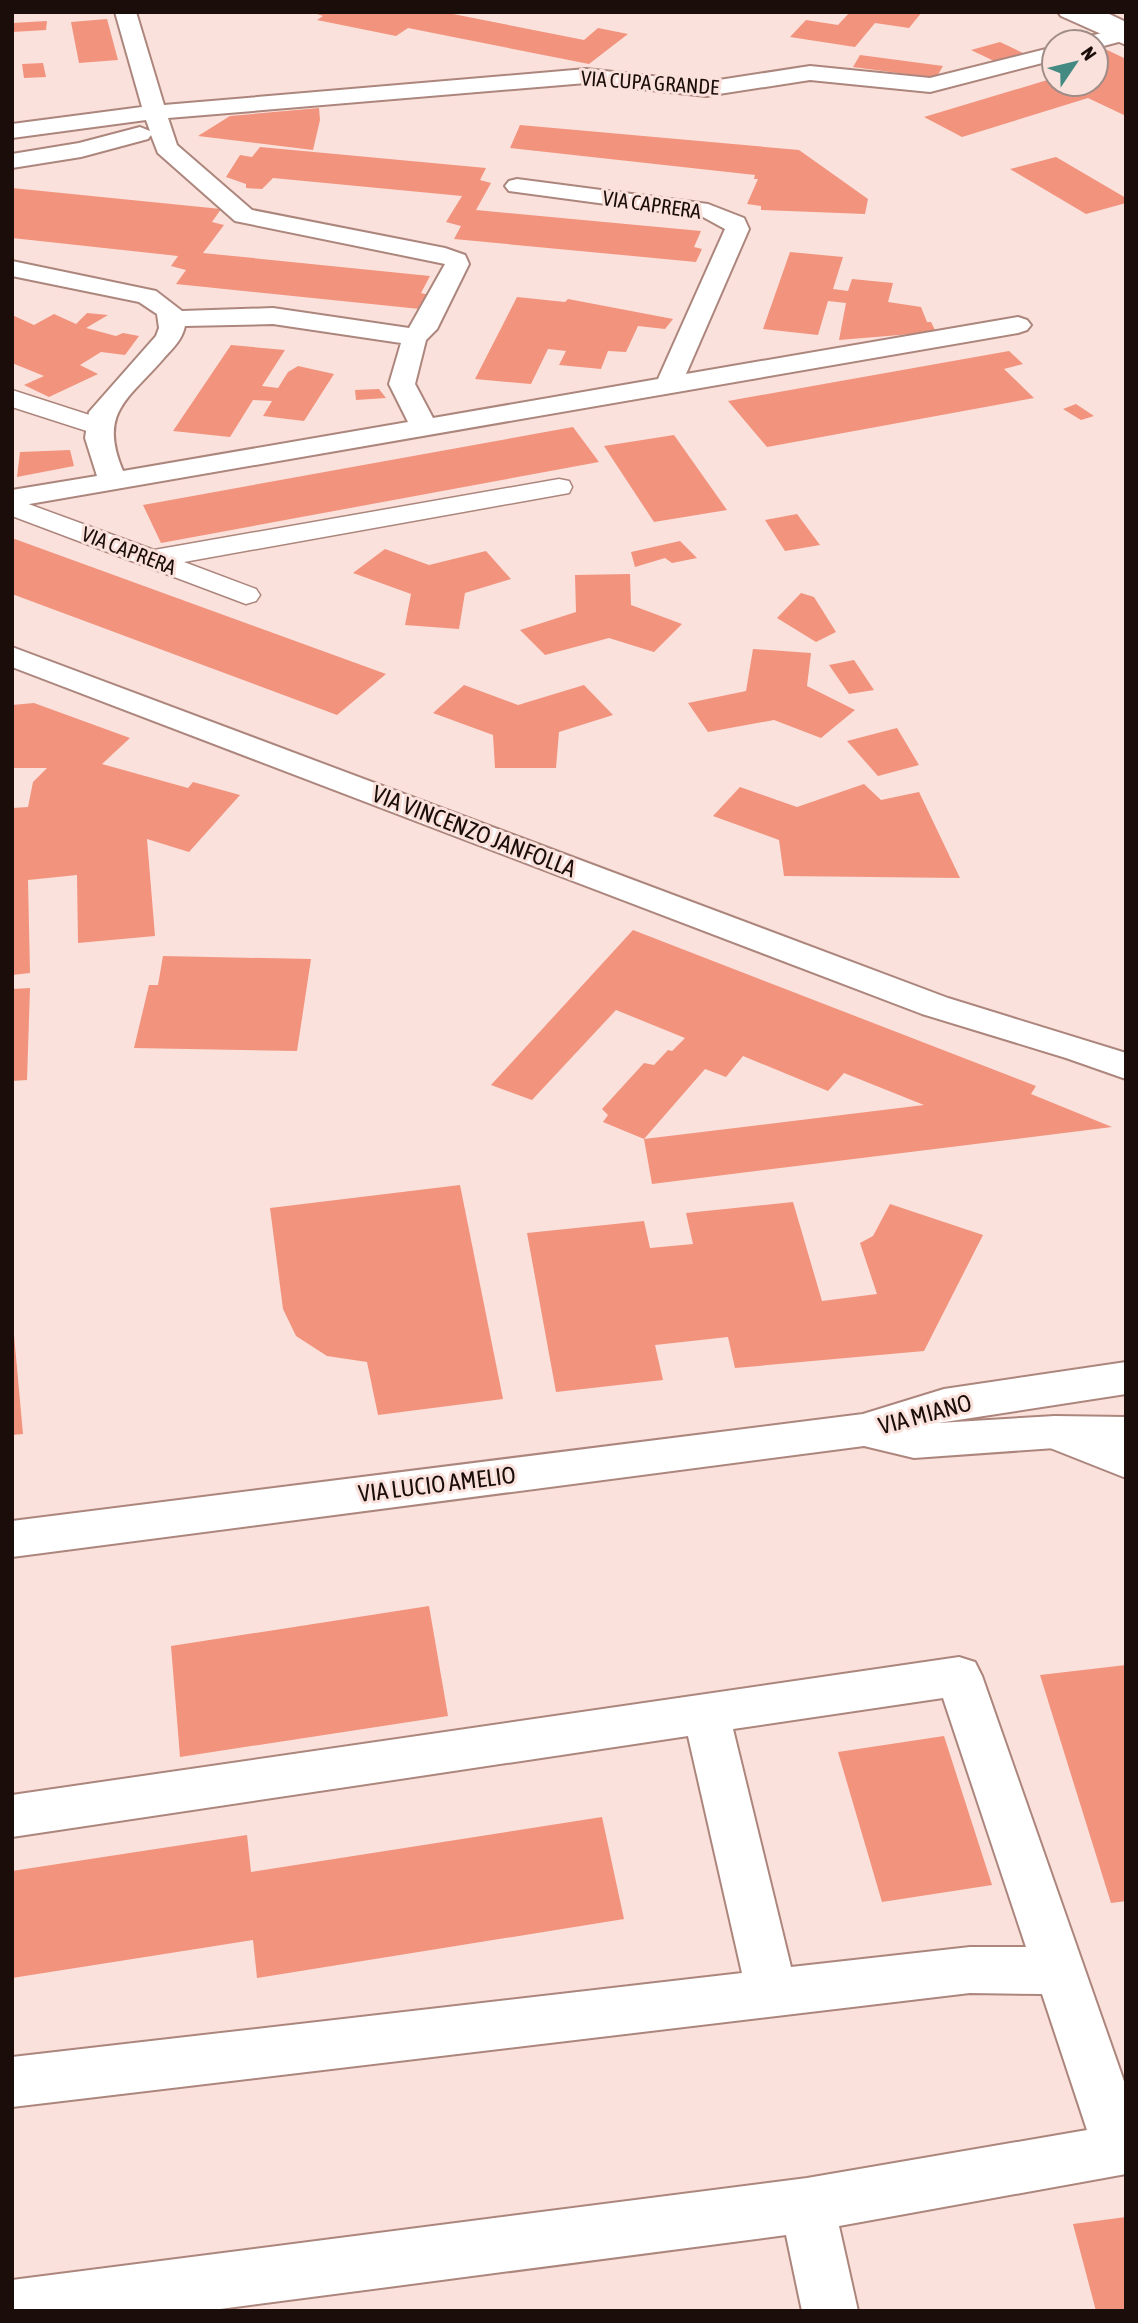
<svg xmlns="http://www.w3.org/2000/svg" width="1138" height="2323" viewBox="0 0 1138 2323" font-family="'Asap Condensed',sans-serif">
<rect width="100%" height="100%" fill="#fae1db"/>
<g fill="#f2937e">
<polygon points="311,12 443,12 584,40 598,28 628,34 589,64 408,28 396,36 317,20 323,16"/>
<polygon points="850,12 922,12 909,28 875,23 855,47 790,37 806,20 838,25"/>
<polygon points="107,19 118,60 79,63 71,22"/>
<polygon points="47,21 46,30 12,32 12,23"/>
<polygon points="1000,42 1023,53 994,61 971,50"/>
<polygon points="1101,47 1126,59 1126,116 1088,98 962,137 924,117 1054,78 1054,84 1096,84 1096,49"/>
<polygon points="860,55 943,66 936,78 853,67"/>
<polygon points="43,63 46,77 24,78 22,64"/>
<polygon points="319,108 320,120 313,150 198,136 230,116"/>
<polygon points="520,125 799,150 868,199 865,214 761,210 761,206 747,204 758,179 754,179 755,175 510,148"/>
<polygon points="260,147 486,168 480,180 491,183 476,210 701,231 694,247 702,249 696,262 454,239 461,226 446,222 462,196 273,178 262,189 246,188 246,184 226,177 240,155 252,157"/>
<polygon points="1056,157 1126,198 1126,203 1086,214 1010,169"/>
<polygon points="12,188 221,209 212,222 224,225 203,253 430,276 421,293 429,295 420,309 176,284 186,270 171,266 178,256 12,238"/>
<polygon points="790,252 843,257 833,289 848,291 852,279 893,283 888,302 921,307 927,322 931,322 936,332 839,340 846,303 828,301 818,335 763,329"/>
<polygon points="517,297 565,302 568,299 673,319 665,329 638,326 626,352 608,351 601,369 559,365 566,351 548,349 531,384 475,379"/>
<polygon points="87,313 108,315 86,328 116,336 123,333 139,336 125,355 101,352 80,365 98,374 49,397 24,385 44,376 12,363 12,315 34,325 54,314 76,324"/>
<polygon points="231,345 285,350 262,386 278,388 288,372 298,366 334,374 304,421 263,416 272,401 253,400 230,437 173,431"/>
<polygon points="1009,351 1023,364 1004,369 1034,398 767,447 728,401"/>
<polygon points="379,389 386,398 356,400 355,390"/>
<polygon points="1076,404 1094,416 1081,420 1063,409"/>
<polygon points="573,427 599,462 161,543 143,505"/>
<polygon points="674,435 727,510 654,522 604,446"/>
<polygon points="70,450 74,466 17,477 20,452"/>
<polygon points="797,514 820,545 785,551 765,520"/>
<polygon points="12,538 386,674 337,715 12,594"/>
<polygon points="680,541 697,558 672,563 665,558 635,567 631,552"/>
<polygon points="385,549 429,565 486,551 511,579 465,593 459,629 405,625 411,594 353,573"/>
<polygon points="630,574 631,605 682,624 654,652 609,638 545,655 520,630 576,612 575,575"/>
<polygon points="801,593 814,597 836,632 816,642 777,618"/>
<polygon points="753,649 811,653 807,686 855,710 821,738 774,720 708,732 688,703 746,691"/>
<polygon points="854,660 874,690 849,694 829,665"/>
<polygon points="464,685 518,705 584,685 613,715 559,732 556,768 495,768 493,735 433,713"/>
<polygon points="34,703 130,738 102,764 188,788 193,782 240,795 189,852 147,839 155,936 78,943 77,875 28,880 30,973 12,975 12,808 28,807 33,782 47,768 12,768 12,705"/>
<polygon points="897,728 919,765 878,776 847,741"/>
<polygon points="864,784 881,800 919,792 960,878 784,876 779,840 713,816 740,787 797,807"/>
<polygon points="633,930 1036,1086 1031,1094 1112,1127 652,1184 644,1139 924,1105 844,1073 828,1091 743,1056 726,1077 705,1069 644,1139 603,1122 608,1115 602,1109 644,1063 654,1065 668,1050 672,1051 685,1038 616,1010 532,1100 491,1085"/>
<polygon points="163,956 311,959 297,1051 134,1048 149,985 158,985"/>
<polygon points="30,988 27,1080 12,1081 12,989"/>
<polygon points="460,1185 503,1399 378,1415 367,1362 327,1356 296,1336 283,1309 270,1208"/>
<polygon points="793,1202 822,1301 877,1294 860,1243 873,1236 890,1204 983,1235 924,1351 735,1368 728,1337 655,1345 663,1380 556,1392 527,1233 644,1221 650,1248 693,1244 686,1213"/>
<polygon points="12,1313 23,1434 12,1435"/>
<polygon points="429,1606 448,1716 180,1757 171,1646"/>
<polygon points="1126,1665 1126,1901 1111,1903 1040,1675"/>
<polygon points="944,1736 992,1885 882,1902 838,1752"/>
<polygon points="602,1817 624,1919 257,1978 253,1940 12,1978 12,1871 247,1835 251,1872"/>
<polygon points="1126,2217 1126,2311 1096,2311 1073,2224"/>
</g>
<g fill="none" stroke-linecap="round" stroke-linejoin="round">
<defs>
<g id="service">
<polygon points="12,390 105,420 109,426 105,432 96,434 12,407"/>
<polygon points="559,479 569,481 572,487 569,493 184,562 256,589 260,595 256,601 246,604 12,516 12,498 154,550"/>
</g>
<g id="minor">
<path d="M115,12h21l28,93 422,-36 120,13 104,-16 120,12 124,-31v13l-124,32 -120,-12 -104,16 -120,-13 -418,35 9,27 75,65 193,38 20,7 4,9 -32,65 -11,11 -11,44 18,34 225,-39 67,-150 -22,-12 -194,-26 -4,-5 4,-5 8,-2 191,25 36,14 5,11 -63,145 332,-57 9,3 4,5 -4,5 -9,3 -1006,174v-17l85,-14 -12,-38 4,-26 67,-76 3,-8 -2,-14 -18,-12 -127,-26v-15l144,30 26,20 91,-3 136,20 36,-64 -210,-43 -77,-68 -7,-18 -3,4 -67,18 -69,11v-14l67,-11 61,-16 10,4 -4,-11 -134,18v-14l130,-17zM273,324l128,19 -12,41 19,38 -285,49c-25,-59 5,-71 41,-113 9,-10 18,-18 21,-32z"/>
<polygon points="1118,29 1126,31 1126,40 1096,48 1096,42 1083,42 1086,37"/>
<polygon points="1055,1416 1126,1443 1126,1478 1040,1444 1034,1432 1040,1420"/>
<path d="M959,1657l16,5 7,14 144,411v87l-287,52 19,85h-56l-16,-76 -581,76h-193v-31l795,-102 280,-48 -45,-136 -72,-1 -958,114v-50l730,-84 -54,-237 -676,101v-42zM943,1698l83,249h-56l-179,20 -58,-238z"/>
</g>
<polygon id="tertiary" points="1058,12 1086,12 1126,31 1126,45 1061,16"/>
<polygon id="secondary" points="12,647 948,998 1126,1053 1126,1079 1066,1058 922,1014 12,667"/>
<polygon id="primary" points="1126,1362 1126,1394 938,1423 1055,1416 1126,1417 1126,1449 1055,1448 914,1458 864,1446 12,1557 12,1521 863,1414 944,1389"/>
<polygon id="trunk" points="1078,12 1105,12 1126,22 1126,36 1081,16"/>
</defs>
<use href="#service" stroke="#ac867d" stroke-width="3"/>
<use href="#minor" stroke="#ac867d" stroke-width="4"/>
<use href="#tertiary" stroke="#ac867d" stroke-width="4"/>
<use href="#secondary" stroke="#ac867d" stroke-width="4"/>
<use href="#primary" stroke="#ac867d" stroke-width="4"/>
<use href="#trunk" stroke="#ac867d" stroke-width="4"/>
<use href="#service" fill="#fff" fill-rule="evenodd"/>
<use href="#minor" fill="#fff" fill-rule="evenodd"/>
<use href="#tertiary" fill="#fff" fill-rule="evenodd"/>
<use href="#secondary" fill="#fff" fill-rule="evenodd"/>
<use href="#primary" fill="#fff" fill-rule="evenodd"/>
<use href="#trunk" fill="#fff" fill-rule="evenodd"/>
</g>
<g text-anchor="middle" dominant-baseline="central" stroke-width="6" stroke-linejoin="round" paint-order="stroke">
<g font-size="21" fill="#1a0d0a" stroke="#fae1db">
<text transform="translate(650 82) rotate(4)">VIA CUPA GRANDE</text>
<text transform="translate(652 204) rotate(8)">VIA CAPRERA</text>
<text transform="translate(129 550) rotate(21)">VIA CAPRERA</text>
</g>
<g font-size="24" fill="#1a0d0a" stroke="#fae1db">
<text transform="translate(474 831) rotate(21)">VIA VINCENZO JANFOLLA</text>
<text transform="translate(925 1414) rotate(-15)">VIA MIANO</text>
<text transform="translate(437 1484) rotate(-7)">VIA LUCIO AMELIO</text>
</g>
</g>
<rect width="1138" height="2323" fill="none" stroke="#1a0d0a" stroke-width="28"/>
<g transform="translate(1075 63) rotate(55)"><circle r="33" fill="#fae1db" stroke="#a08c87" stroke-width="2"/>
<path d="M0-5L12 26L0 18L-12 26Z" fill="#448a83"/>
<text y="-10" font-size="19" font-weight="bold" text-anchor="middle" fill="#1a0d0a">N</text>
</g>
</svg>
